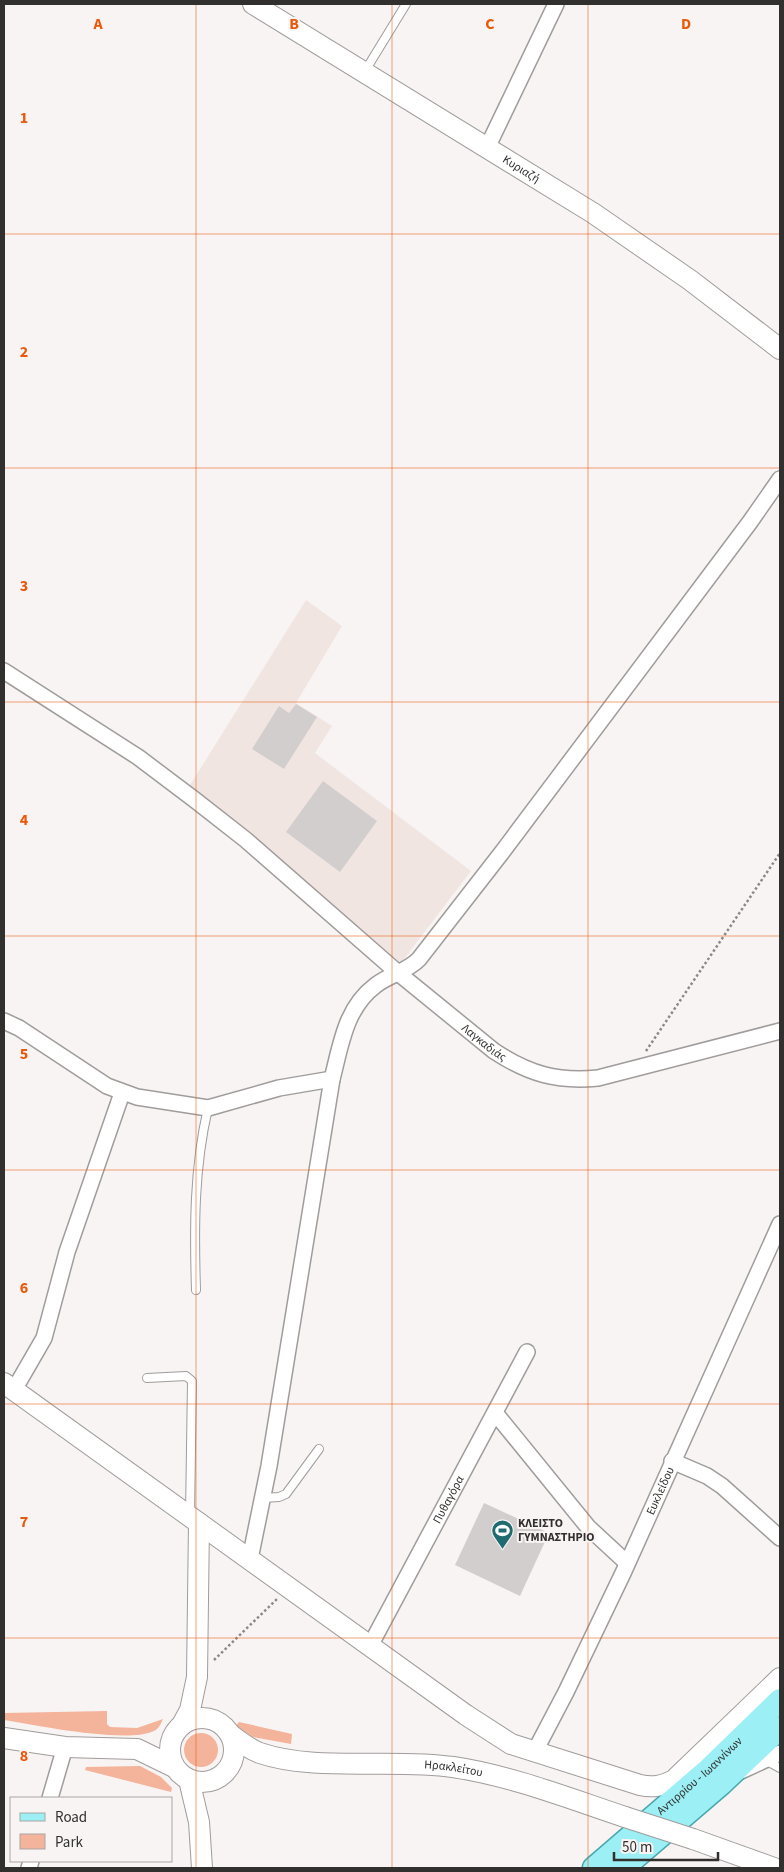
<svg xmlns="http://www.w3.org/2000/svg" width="784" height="1872" viewBox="0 0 784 1872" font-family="'Source Sans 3',sans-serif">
<rect width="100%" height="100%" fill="#f8f4f3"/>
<polygon fill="#f1e5e1" points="306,600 342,626 296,703 332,726 315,753 471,871 401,963 254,837 190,785"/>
<g fill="#f4b39b">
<path d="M107,1711v13l3,3 27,1 26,-9c-2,4 -4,10 -9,12 -27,13 -119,-6 -150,-11v-7z"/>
<polygon points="239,1722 292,1734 291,1744 253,1737 236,1726"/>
<circle cx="201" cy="1750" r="17"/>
<polygon points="140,1766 161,1777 172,1788 171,1792 85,1770 86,1767"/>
</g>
<g fill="#d2cecd">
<polygon points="296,704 317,717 284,769 252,749 279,706 289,713"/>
<polygon points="323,781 377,821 340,872 286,832"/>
<polygon points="484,1503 549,1533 520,1596 455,1565"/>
</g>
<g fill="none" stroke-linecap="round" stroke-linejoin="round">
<defs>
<g id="lane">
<polyline points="365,71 406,4"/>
<path d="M196,1290c-2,-62 -2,-122 12,-182"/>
<polyline points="147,1378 186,1376 192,1381 190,1515"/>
<polyline points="262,1498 279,1497 286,1494 319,1449"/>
<polyline points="765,1760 780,1768"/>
</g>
<g id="street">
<polyline points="487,148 556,4"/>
<path id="s1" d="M4,671l134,86 57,43 51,40 151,132 97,79c35,23 63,31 104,27l182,-47"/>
<polyline points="4,1021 19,1028 107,1086 137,1097 208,1108 279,1088 332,1079"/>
<polyline points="14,1390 44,1338 67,1252 122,1093"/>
<polyline points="496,1414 588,1527 627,1563"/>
<polyline points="672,1461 707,1476 722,1486 780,1538"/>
<path d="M250,1559l19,-93 63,-387c9,-34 13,-71 44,-94 13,-10 32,-14 43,-26l84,-108 247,-329 30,-43"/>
<path id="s2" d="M370,1646l157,-294"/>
<path id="s3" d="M534,1753l32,-61 58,-121 156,-347"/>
<polyline points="741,1771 780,1753"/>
<polyline points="50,1798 65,1747"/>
<polyline points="29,1868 31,1861"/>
</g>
<g id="secondary">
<path id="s4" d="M253,4l340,209 97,67 90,69"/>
<path d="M4,1383l462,332 45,29 129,41c13,3 22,1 34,-5l106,-102"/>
<circle cx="202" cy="1750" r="32"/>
<polyline points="183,1723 190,1710 197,1677 199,1523"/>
<path id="s5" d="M231,1735c9,7 18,14 29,18 55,19 133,5 193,14 59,9 115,31 172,50"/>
<polyline points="4,1738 65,1747 137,1749 174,1767"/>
<polyline points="189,1780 199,1822 202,1868"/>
<polyline points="693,1839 774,1868"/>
</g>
<g id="primary">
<path id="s6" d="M594,1868l115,-99 71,-69"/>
<polyline points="623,1868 721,1784 780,1728"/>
</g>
</defs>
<use href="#lane" stroke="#a09c9b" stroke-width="10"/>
<use href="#street" stroke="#a09c9b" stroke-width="18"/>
<use href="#secondary" stroke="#a09c9b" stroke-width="22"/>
<use href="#primary" stroke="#4aa6ac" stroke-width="25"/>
<g stroke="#8b8988" stroke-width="2.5" stroke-dasharray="2.5 2.5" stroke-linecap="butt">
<polyline points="646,1051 780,853"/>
<polyline points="214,1660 277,1599"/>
</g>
<use href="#lane" stroke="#fff" stroke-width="8"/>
<use href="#street" stroke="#fff" stroke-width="15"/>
<use href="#secondary" stroke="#fff" stroke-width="20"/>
<use href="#primary" stroke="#9beff5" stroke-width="22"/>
<defs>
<polyline id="secondary-bridge" points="625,1817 693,1839"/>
</defs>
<use href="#secondary-bridge" stroke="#a09c9b" stroke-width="22" stroke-linecap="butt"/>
<use href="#secondary-bridge" stroke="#fff" stroke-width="20"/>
</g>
<path fill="none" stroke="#e8590c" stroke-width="1" stroke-opacity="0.55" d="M196,4v1864M392,4v1864M588,4v1864M4,234h776M4,468h776M4,702h776M4,936h776M4,1170h776M4,1404h776M4,1638h776"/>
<defs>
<symbol id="stadium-pin" viewBox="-11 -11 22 30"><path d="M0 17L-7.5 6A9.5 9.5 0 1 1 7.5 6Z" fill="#1f6b70" stroke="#f8f4f3"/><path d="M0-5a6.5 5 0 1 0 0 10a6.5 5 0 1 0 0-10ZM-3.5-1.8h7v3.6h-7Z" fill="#fff"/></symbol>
</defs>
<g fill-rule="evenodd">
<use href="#stadium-pin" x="490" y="1518" width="25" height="34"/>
</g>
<g text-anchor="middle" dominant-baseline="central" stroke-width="4" stroke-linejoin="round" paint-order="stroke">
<g font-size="12" fill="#31302f" stroke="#f8f4f3">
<text stroke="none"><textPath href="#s4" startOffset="315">Κυριαζή</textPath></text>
<text stroke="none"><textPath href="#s1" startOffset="608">Λαγκαδιάς</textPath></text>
<text stroke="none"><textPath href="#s3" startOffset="291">Ευκλείδου</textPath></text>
<text stroke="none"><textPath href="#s2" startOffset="166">Πυθαγόρα</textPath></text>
<text stroke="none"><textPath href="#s5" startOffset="229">Ηρακλείτου</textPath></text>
<text stroke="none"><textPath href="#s6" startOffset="140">Αντιρρίου - Ιωαννίνων</textPath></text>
</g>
<g font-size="12" font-weight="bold" fill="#31302f" stroke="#f8f4f3" text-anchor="start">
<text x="518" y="1523">ΚΛΕΙΣΤΟ<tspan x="518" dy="14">ΓΥΜΝΑΣΤΗΡΙΟ</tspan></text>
</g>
</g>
<g font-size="16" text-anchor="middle" font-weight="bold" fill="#e8590c" stroke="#f8f4f3" stroke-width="4" stroke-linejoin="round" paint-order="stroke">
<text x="98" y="29">A</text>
<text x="294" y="29">B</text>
<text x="490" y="29">C</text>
<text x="686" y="29">D</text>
<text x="24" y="123">1</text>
<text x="24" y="357">2</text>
<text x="24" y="591">3</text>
<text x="24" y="825">4</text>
<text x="24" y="1059">5</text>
<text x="24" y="1293">6</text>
<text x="24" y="1527">7</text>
<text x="24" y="1761">8</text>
</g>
<rect width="784" height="1872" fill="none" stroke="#31302f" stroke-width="10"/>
<rect x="10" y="1797" width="162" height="65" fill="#f8f4f3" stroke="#a8a6a5"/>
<rect x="20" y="1813" width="25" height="8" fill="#9beff5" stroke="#a8a6a5"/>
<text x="55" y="1822" font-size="15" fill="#31302f">Road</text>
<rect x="20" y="1834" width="25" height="15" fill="#f4b39b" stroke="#a8a6a5"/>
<text x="55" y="1847" font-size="15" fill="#31302f">Park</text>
<path d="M614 1852v8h104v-8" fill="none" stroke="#31302f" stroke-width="2.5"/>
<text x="622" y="1852" font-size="15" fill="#31302f" stroke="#f8f4f3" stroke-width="4" paint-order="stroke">50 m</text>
</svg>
